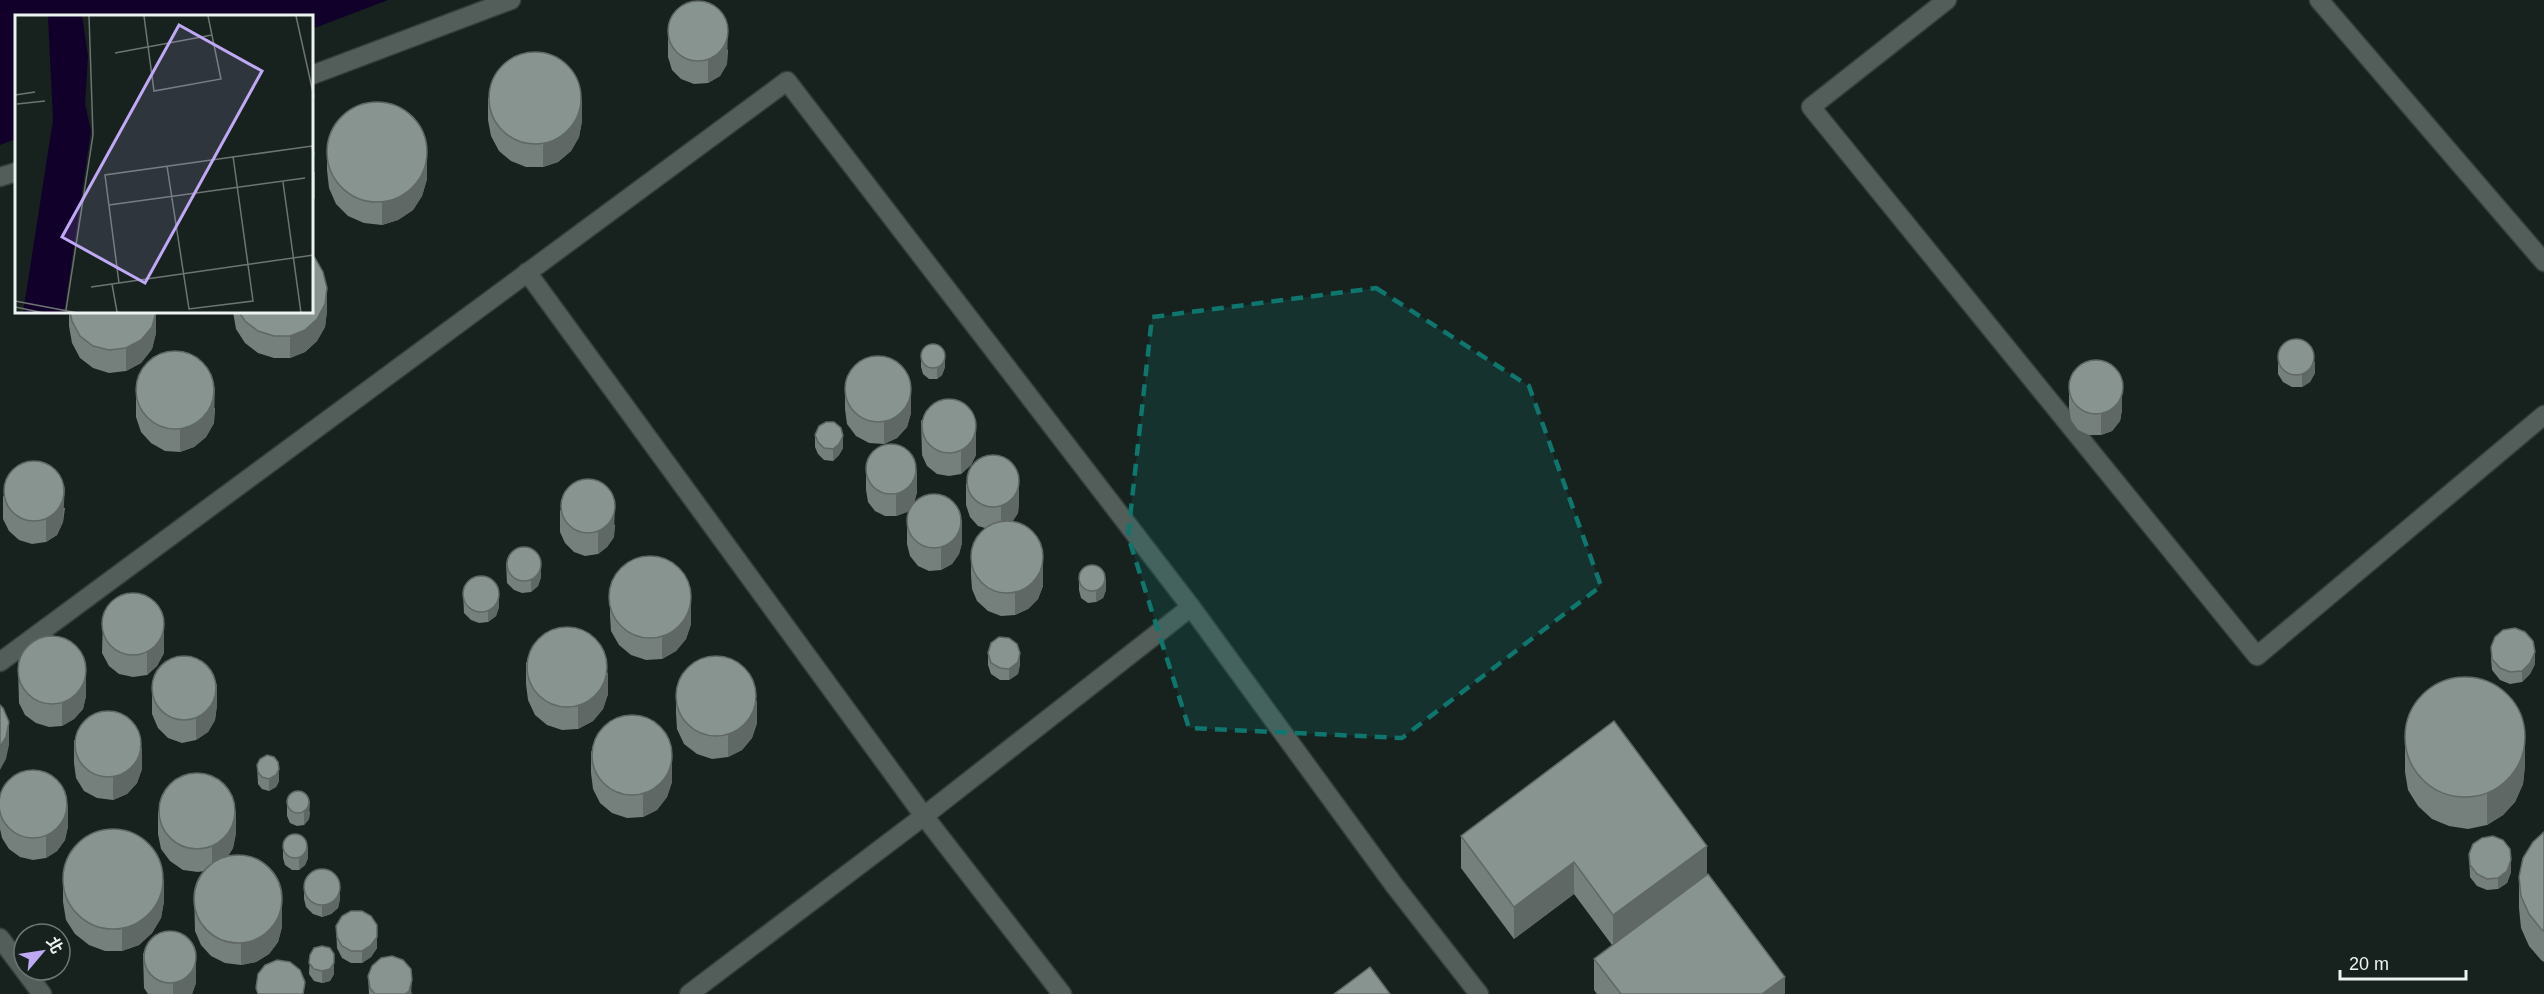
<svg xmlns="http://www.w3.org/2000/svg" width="2544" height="994" viewBox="0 0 2544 994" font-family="Helvetica,'Noto Sans TC',sans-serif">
<rect width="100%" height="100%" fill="#17211e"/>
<polygon fill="#11002a" points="0,0 388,0 312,29 312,16 16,16 16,139 0,145"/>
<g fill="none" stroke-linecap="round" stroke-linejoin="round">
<defs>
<g id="lane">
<polyline points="1947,0 1811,107 2257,656 2544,415"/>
<polyline points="2319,0 2544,262"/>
<polyline points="527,272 924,816 1062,994"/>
<polyline points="0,662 787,81 1191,607 1394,885 1479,994"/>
<polyline points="0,938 42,994"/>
<polyline points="689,994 924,816 1191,607"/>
</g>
<g id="street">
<polyline points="312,75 511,0"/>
<polyline points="0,177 16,172"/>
</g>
</defs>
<use href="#lane" stroke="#363e3b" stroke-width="21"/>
<use href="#street" stroke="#363e3b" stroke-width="21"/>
<use href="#lane" stroke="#535e5a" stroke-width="18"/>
<use href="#street" stroke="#535e5a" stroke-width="18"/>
</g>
<g fill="#757f7c">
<polygon points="668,34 728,50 727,64 720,76 708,83 694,84 681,79 672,70 668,57"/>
<polygon points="488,98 582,121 579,137 571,151 558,162 543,167 526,167 511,161 499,151 491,136 488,120"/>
<polygon points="327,148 427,179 422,196 413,210 398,220 382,225 364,223 348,216 336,204 329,188 327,170"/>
<polygon points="327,311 325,327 317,341 305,352 290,358 274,358 258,353 245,343 236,329 233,312 312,312"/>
<polygon points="69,312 156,312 156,333 152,349 141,363 126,371 109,373 93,368 80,358 72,343 69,326"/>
<polygon points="2278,353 2315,373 2310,382 2302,387 2292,387 2283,382 2278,374"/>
<polygon points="921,356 945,367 942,375 937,379 929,379 923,374 921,367"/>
<polygon points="2069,386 2122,410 2120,421 2112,431 2101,435 2089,435 2078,430 2071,420 2069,408"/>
<polygon points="845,387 911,413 907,427 897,438 884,444 869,443 856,436 847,424 845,409"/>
<polygon points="136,395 215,408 214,423 206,437 194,447 180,452 165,451 151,443 141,432 136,417"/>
<polygon points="921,420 976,455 971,465 961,474 949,476 937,474 927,466 922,455"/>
<polygon points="815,435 843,448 839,455 833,461 824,460 818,454 815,447"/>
<polygon points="866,468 917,492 914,503 962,543 959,554 952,564 941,570 929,571 918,566 910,556 907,544 907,521 912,506 907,512 896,516 885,516 875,511 868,502 866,490"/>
<polygon points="966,483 1019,502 1018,513 1012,522 1043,586 1038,599 1028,609 1015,615 1001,616 988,611 977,601 972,589 971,575 971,552 985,528 978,526 970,517 966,505"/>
<polygon points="3,496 65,508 63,522 57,535 46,542 32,544 19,540 9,531 3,519"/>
<polygon points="560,510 615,525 614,537 607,547 598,554 585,556 574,552 565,543 560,532"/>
<polygon points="506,562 541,577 538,586 531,592 522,593 514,590 507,583"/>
<polygon points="1079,579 1106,590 1103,598 1096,602 1088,603 1081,598 1079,590"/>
<polygon points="463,592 499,607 496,616 488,622 479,623 471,620 464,613"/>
<polygon points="610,592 691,624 686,639 676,651 662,659 646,660 631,655 619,645 611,631 610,615"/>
<polygon points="103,616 164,653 157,666 147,675 133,677 119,674 109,666 102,653"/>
<polygon points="2491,647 2535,664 2530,674 2522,682 2510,684 2500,680 2492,670 2491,659"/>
<polygon points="988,653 1020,664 1018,674 1009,680 1000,680 991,674 988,665"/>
<polygon points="526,662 608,694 603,709 593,721 578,729 562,730 547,725 535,715 528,700 526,684"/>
<polygon points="18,667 86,696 83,709 74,719 62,726 49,727 36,723 25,715 19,703"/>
<polygon points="676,691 757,723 752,738 742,750 728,757 712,759 697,754 684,744 677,729 676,713"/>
<polygon points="152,692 217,705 215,720 208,732 196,740 182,743 168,738 158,728 152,714"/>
<polygon points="74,740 142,769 137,783 127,794 113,800 97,798 84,791 76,778 74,763"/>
<polygon points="2405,740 2525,765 2523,784 2515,802 2503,815 2487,825 2468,829 2449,826 2432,819 2418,806 2408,790 2405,772"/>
<polygon points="591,751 672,782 667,797 657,810 643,817 627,818 612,813 600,803 593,789 591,773"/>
<polygon points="257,765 279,781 276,787 269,791 262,789 258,784"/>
<polygon points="0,800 68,826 65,840 57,851 46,858 33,860 20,857 9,849 2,838 0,829"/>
<polygon points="287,805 310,812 309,819 304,825 297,826 290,823 287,816"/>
<polygon points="158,812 236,833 233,848 228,856 282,927 278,942 269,954 256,962 241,965 225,963 211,956 201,945 195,931 194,892 204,871 198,872 183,870 170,861 161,849 158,834"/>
<polygon points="2544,832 2544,962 2541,960 2529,946 2521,928 2519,908 2519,877"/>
<polygon points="1461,836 1707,875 1785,994 1597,994 1594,990 1594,959 1612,945 1574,894 1514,939 1461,868"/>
<polygon points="283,847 308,858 305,865 299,870 292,870 285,865 283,858"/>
<polygon points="2469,854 2511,872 2507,883 2498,889 2487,890 2477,886 2470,877"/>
<polygon points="63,880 164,901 161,918 152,933 139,945 122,951 105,951 89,945 75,934 66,920 63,902"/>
<polygon points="304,887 340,899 338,908 331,914 322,917 313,914 306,907 304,899"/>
<polygon points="377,925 377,948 371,957 362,963 351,963 342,958 337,948 336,926"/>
<polygon points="143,953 196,983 192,994 148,994 144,988"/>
<polygon points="310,955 334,974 330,981 322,983 314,981 309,974"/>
<polygon points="368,976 412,992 411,994 369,994"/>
</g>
<g fill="#5f6865">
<polygon points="728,28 727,64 720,76 708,83 708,61"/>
<polygon points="582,99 582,121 579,137 571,151 558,162 543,167 543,145"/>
<polygon points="427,157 427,179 422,196 413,210 398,220 382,225 382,202"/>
<polygon points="327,288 327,311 325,327 317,341 305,352 290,358 290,336"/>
<polygon points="156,312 156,333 152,349 141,363 126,371 126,348"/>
<polygon points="945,356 945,367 942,375 937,379 937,367"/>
<polygon points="2315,361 2315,373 2310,382 2302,387 2302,375"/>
<polygon points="215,386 214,423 206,437 194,447 180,452 180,429"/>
<polygon points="2122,388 2122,410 2120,421 2112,431 2101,435 2101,413"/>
<polygon points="911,390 911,413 907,427 897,438 884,444 884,422"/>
<polygon points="976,420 976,455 971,465 961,474 961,451"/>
<polygon points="843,436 843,448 839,455 833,461 833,449"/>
<polygon points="917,470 917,492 914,504 907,512 896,516 896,494"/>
<polygon points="1019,480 1019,502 1018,513 1011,524 1001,529 1001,507"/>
<polygon points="65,486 63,522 57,535 46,542 46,520"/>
<polygon points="615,502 614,537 607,547 598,554 598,532"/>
<polygon points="962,520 962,543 959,554 952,564 941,570 941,548"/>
<polygon points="1043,563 1043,586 1038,599 1028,609 1015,615 1015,593"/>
<polygon points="541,565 541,577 538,586 531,592 531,580"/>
<polygon points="1106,578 1106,590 1103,598 1096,602 1096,591"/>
<polygon points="499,595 499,607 496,616 488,622 488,610"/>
<polygon points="691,602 691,624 686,639 676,651 662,659 662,636"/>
<polygon points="164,617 164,653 157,666 147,675 147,653"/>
<polygon points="2535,652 2535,664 2530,674 2522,682 2522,671"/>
<polygon points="1020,653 1020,664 1018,674 1009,680 1009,669"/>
<polygon points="608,672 608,694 603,709 593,721 578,729 578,706"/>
<polygon points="86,674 86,696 83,709 74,719 62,726 62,704"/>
<polygon points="217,683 217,705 215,720 208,732 196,740 196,718"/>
<polygon points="757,700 757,723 752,738 742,750 728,757 728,735"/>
<polygon points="9,722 9,745 6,759 0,770 0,747"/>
<polygon points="2525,734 2525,765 2523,784 2515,802 2503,815 2487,825 2487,793"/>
<polygon points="142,747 142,769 137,783 127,794 113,800 113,778"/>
<polygon points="672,760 672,782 667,797 657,810 643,817 643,794"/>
<polygon points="279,769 279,781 276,787 269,791 269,779"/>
<polygon points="310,800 309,819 304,825 304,813"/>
<polygon points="68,804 68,826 65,840 57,851 46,858 46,835"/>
<polygon points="236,811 236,833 233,848 225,861 212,870 212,847"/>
<polygon points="308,846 308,858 305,865 299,870 299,858"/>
<polygon points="1707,846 1707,877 1613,947 1613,915"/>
<polygon points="2511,860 2511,872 2507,883 2498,889 2498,878"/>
<polygon points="1574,862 1574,894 1514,939 1514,907"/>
<polygon points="164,879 164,901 161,918 152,933 139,945 122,951 122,929"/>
<polygon points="340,887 340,899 338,908 331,914 322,917 322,905"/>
<polygon points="282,904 282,927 278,942 269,954 256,962 241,965 241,943"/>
<polygon points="377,937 377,948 371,957 362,963 362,951"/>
<polygon points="334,954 334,974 330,981 322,983 322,971"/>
<polygon points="196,960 196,983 192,994 173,994 173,984"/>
<polygon points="1785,977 1785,994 1762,994"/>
<polygon points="412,980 411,994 405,994"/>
</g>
<g fill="#889490" stroke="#5f6865" stroke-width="1.5">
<circle cx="698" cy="31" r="30"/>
<circle cx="535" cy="98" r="46"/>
<circle cx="377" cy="152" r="50"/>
<polygon points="312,256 315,258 323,272 327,288 325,304 317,319 305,330 290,336 274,336 258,331 245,321 239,312 312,312"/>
<polygon points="70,312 156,312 152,327 141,340 126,348 109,350 93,346 80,336 72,321"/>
<circle cx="2296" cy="357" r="18"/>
<circle cx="933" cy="356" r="12"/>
<circle cx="175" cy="390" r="39"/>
<circle cx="878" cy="389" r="33"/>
<circle cx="2096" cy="387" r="27"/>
<circle cx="949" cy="426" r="27"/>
<polygon points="826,422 834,422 841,428 843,436 839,444 833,449 824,448 818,442 815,435 819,426"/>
<circle cx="891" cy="469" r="25"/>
<circle cx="993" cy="481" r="26"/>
<circle cx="34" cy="491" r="30"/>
<circle cx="588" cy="506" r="27"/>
<circle cx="934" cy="521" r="27"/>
<circle cx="1007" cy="557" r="36"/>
<circle cx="524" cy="564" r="17"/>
<circle cx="650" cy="597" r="41"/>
<circle cx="1092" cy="578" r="13"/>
<circle cx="481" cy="594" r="18"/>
<circle cx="133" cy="624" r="31"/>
<circle cx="567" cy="667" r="40"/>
<polygon points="2515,628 2525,632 2533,641 2535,652 2530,663 2522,671 2510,672 2500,668 2492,659 2491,647 2495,637 2503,630"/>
<circle cx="52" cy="670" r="34"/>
<polygon points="999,637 1009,638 1017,644 1020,653 1018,662 1009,669 1000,668 991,663 988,653 991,643"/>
<circle cx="716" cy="696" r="40"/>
<circle cx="184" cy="688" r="32"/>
<circle cx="2465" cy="737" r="60"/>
<polygon points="0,705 3,708 9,722 6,737 0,747"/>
<circle cx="108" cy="744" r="33"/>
<circle cx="632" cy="755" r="40"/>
<polygon points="1614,721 1707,846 1613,915 1574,862 1514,907 1461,836"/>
<polygon points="267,755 274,757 278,762 279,769 276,775 269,779 262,777 258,772 257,765 260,759"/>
<circle cx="33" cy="804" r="34"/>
<circle cx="197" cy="811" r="38"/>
<circle cx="298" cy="802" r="11"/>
<circle cx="113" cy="879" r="50"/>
<polygon points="2544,832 2544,931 2541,929 2529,914 2521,896 2519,877 2523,858 2533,842"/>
<circle cx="295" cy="846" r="12"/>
<polygon points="2493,836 2503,840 2510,849 2511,860 2507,871 2498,878 2487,879 2477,874 2470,865 2469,854 2473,844 2482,838"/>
<circle cx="238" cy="899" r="44"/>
<circle cx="322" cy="887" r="18"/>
<polygon points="1708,874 1785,977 1762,994 1621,994 1594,959"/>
<polygon points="351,911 362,911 371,916 377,925 377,937 371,945 362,951 351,951 342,946 337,937 336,926 342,916"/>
<circle cx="170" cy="957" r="26"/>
<polygon points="322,946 330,948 334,954 334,963 330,969 322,971 314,969 309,963 310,955 314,948"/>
<polygon points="392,956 403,960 411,969 412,980 409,991 405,994 375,994 370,988 368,976 372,966 381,958"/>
<polygon points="277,960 290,962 300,970 305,982 303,994 258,994 256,988 258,974 265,965"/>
<polygon points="1370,967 1390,994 1334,994"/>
</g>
<path fill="#0f766e" fill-opacity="0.2" stroke="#0f766e" stroke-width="4.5" stroke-dasharray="12 8" stroke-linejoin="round" d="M1376,288l153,98 72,200 -199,152 -213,-10 -61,-192 24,-219z"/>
<g transform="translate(15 15)">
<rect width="298" height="298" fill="#17211e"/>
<path d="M33,1h34l6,40 -3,48 6,27 -27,182h-41l30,-193z" fill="#11002a"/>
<path fill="none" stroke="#6c7572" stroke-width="1.5" d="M129,1l10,75 67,-12 -13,-63M281,1l18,81M100,38l97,-18M0,80l20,-3M2,89l28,-3M152,151l22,143 64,-8 -20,-145M299,157v27M268,167l18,131M94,190l196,-27M104,268l-14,-108 207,-29 2,9M97,269l5,28 4,1M76,272l223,-32M0,286l63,12M0,292l29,6M51,295l27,-175 -4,-119"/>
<path fill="#bfa8f4" fill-opacity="0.15" stroke="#bfa8f4" stroke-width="3" d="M164,10l83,46 -117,212 -83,-46z"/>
<rect width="298" height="298" fill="none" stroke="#ecf3f0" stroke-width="3"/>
</g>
<g transform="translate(42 952) rotate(61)"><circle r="28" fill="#17211e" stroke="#6c7572" stroke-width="1.5"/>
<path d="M0-4.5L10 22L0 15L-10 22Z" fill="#bfa8f4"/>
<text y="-9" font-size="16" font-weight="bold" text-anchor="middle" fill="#ecf3f0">北</text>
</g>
<path d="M2340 970v9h126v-9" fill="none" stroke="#ecf3f0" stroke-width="3"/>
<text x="2349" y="970" font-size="18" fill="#ecf3f0" stroke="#17211e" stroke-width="4.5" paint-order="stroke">20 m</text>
</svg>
